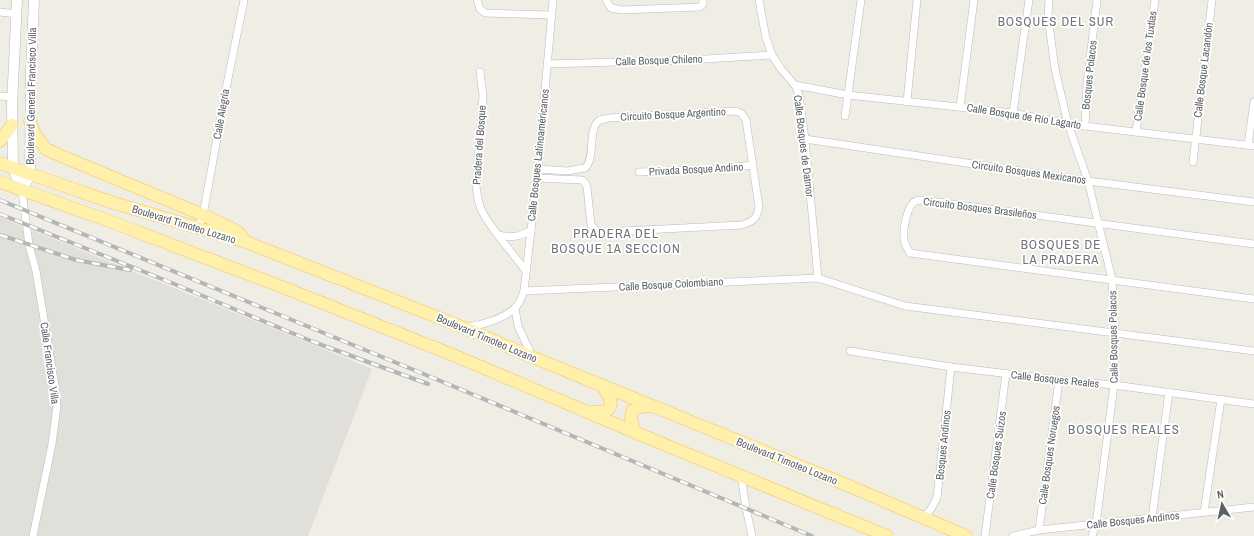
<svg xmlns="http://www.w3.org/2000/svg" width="1254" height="536" viewBox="0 0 1254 536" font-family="'Archivo Narrow',sans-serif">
<rect width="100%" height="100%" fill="#f0ede5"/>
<polygon fill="#e1dfda" points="0,217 372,369 308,536 0,536"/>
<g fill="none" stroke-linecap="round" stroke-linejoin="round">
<defs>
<g id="minor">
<polyline points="477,0 480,9 485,13 551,15"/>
<polyline points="606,0 611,8 622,10 700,7 703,4 703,0"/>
<polyline points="759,0 766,38 772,55 781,69 795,85 799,95 805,139 818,278"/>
<polyline points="1049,0 1048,17 1055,69 1068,124 1088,181 1112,279 1115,333 1114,385 1096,524 1092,536"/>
<polyline points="0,12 16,14"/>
<polyline points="547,64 688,60 772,55"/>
<path d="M480,72l3,24 -7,90c1,9 2,18 7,27 11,20 29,39 43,58"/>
<polyline points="795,85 848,95 1013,113 1068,124 1254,146"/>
<polyline points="0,96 12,97"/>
<polyline points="907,101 917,0"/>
<polyline points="960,107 974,0"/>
<polyline points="1013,113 1029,0"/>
<polyline points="845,116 861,0"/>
<polyline points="1085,126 1087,83 1097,0"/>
<polyline points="1136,132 1155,0"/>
<polyline points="805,139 1088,181 1254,202"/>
<polyline points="1248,145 1254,102"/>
<polyline points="1193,162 1212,0"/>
<polyline points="639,172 719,169 752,165"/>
<path d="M537,178l45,2 4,4 1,3 4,38 5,5 7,2 139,-7c11,-4 15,-6 17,-18l-13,-87 -5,-7 -6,-2 -126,7c-3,1 -7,1 -9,2 -13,8 -4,38 -15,48l-18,3 -29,-2"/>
<polyline points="22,191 29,245 36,271 55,386 57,406 52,444 33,536"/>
<polyline points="198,228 203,215 227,84 244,0"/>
<path d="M498,235c13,3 22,2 33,-5"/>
<path d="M1254,244l-332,-44c-2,0 -4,0 -6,1 -9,3 -13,29 -12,37 0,6 3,10 6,15l344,46"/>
<polyline points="524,291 818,278 905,306 1254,351"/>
<polyline points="515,308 518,326 532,356"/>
<path d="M467,327c16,-2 36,-8 48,-19 4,-4 7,-11 9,-17l14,-122 15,-169"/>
<polyline points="850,351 951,367 1059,380 1114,385 1254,404"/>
<polyline points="741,475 746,508 752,536"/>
<polyline points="1204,512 1221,399"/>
<polyline points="923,518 931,509 937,498 951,367"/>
<polyline points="1152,518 1169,392"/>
<polyline points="1039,530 1059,380"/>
<polyline points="985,536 1006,373"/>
<polyline points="1013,536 1039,530 1254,507"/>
</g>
<g id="secondary">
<polyline points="17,0 12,105 13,168 22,191"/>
<polyline points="22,191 30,174 31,71 34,0"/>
</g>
<g id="primary">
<polyline points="30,121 35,135 46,149 61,156 203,215 231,228 240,234 245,241"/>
<polyline points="0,141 12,125"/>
<polyline points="0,163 30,174 111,202 246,242 465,328 532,357 847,485 966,536"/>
<polyline points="0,182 109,221 290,290 458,357 634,432 887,536"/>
<path d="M591,412c26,0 23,-8 11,-27"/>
<polyline points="634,432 631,418 632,411 640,407 649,406"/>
</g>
</defs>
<use href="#minor" stroke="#b8bbbf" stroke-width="8"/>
<use href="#secondary" stroke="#b7babf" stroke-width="11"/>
<use href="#primary" stroke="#f3c65b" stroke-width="13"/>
<use href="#minor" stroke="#fff" stroke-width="7"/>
<use href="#secondary" stroke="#fff" stroke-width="10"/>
<use href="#primary" stroke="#fff0ab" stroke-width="12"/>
<defs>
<g id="rail">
<polyline points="0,200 431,377 812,536"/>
<polyline points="0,214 172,283 311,341 428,384"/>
<polyline points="0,235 76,260 130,270"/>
</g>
</defs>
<use href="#rail" stroke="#b4b5b6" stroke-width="4"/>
<use href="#rail" stroke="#fff" stroke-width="2.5" stroke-dasharray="8" stroke-linecap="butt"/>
</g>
<g text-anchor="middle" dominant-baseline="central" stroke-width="3.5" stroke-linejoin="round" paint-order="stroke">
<g font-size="11" fill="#5d6166" stroke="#fff">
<text transform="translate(659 60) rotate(-2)">Calle Bosque Chileno</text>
<text transform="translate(1145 66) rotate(-82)">Calle Bosque de los Tuxtlas</text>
<text transform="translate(1203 70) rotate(-83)">Calle Bosque Lacandón</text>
<text transform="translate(1089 75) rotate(-84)">Bosques Polacos</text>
<text transform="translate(31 96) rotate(-89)">Boulevard General Francisco Villa</text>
<text transform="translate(221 114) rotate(-80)">Calle Alegría</text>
<text transform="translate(673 114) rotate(-3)">Circuito Bosque Argentino</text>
<text transform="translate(1024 116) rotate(9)">Calle Bosque de Río Lagarto</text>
<text transform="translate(479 145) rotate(-86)">Pradera del Bosque</text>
<text transform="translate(804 146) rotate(83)">Calle Bosques de Datmor</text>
<text transform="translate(538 155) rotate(-84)">Calle Bosques Latinoaméricanos</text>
<text transform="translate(696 169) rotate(-3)">Privada Bosque Andino</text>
<text transform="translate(1029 172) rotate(8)">Circuito Bosques Mexicanos</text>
<text transform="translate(980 208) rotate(7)">Circuito Bosques Brasileños</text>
<text transform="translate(184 224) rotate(17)">Boulevard Timoteo Lozano</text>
<text transform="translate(671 284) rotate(-3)">Calle Bosque Colombiano</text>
<text transform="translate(1113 337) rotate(-91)">Calle Bosques Polacos</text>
<text transform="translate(487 338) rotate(23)">Boulevard Timoteo Lozano</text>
<text transform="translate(50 363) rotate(82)">Calle Francisco Villa</text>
<text transform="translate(1055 379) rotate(6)">Calle Bosques Reales</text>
<text transform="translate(943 445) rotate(-84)">Bosques Andinos</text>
<text transform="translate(996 455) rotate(-82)">Calle Bosques Suizos</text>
<text transform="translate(1049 455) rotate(-82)">Calle Bosques Noruegos</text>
<text transform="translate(787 461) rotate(22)">Boulevard Timoteo Lozano</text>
<text transform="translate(1133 520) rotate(-6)">Calle Bosques Andinos</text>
</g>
<g font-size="13" letter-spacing="1" fill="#6e7378" stroke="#fff">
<text x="1056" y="21">BOSQUES DEL SUR</text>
<text x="616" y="233">PRADERA DEL<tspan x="616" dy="15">BOSQUE 1A SECCION</tspan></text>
<text x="1061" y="244">BOSQUES DE<tspan x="1061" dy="15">LA PRADERA</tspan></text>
<text x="1124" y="429">BOSQUES REALES</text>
</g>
</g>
<g transform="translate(1222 504) rotate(351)" stroke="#ffffff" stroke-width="3" paint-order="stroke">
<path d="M0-3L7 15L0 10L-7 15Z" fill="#5d6166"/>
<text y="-6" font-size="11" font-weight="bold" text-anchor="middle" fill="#5d6166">N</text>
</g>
</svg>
